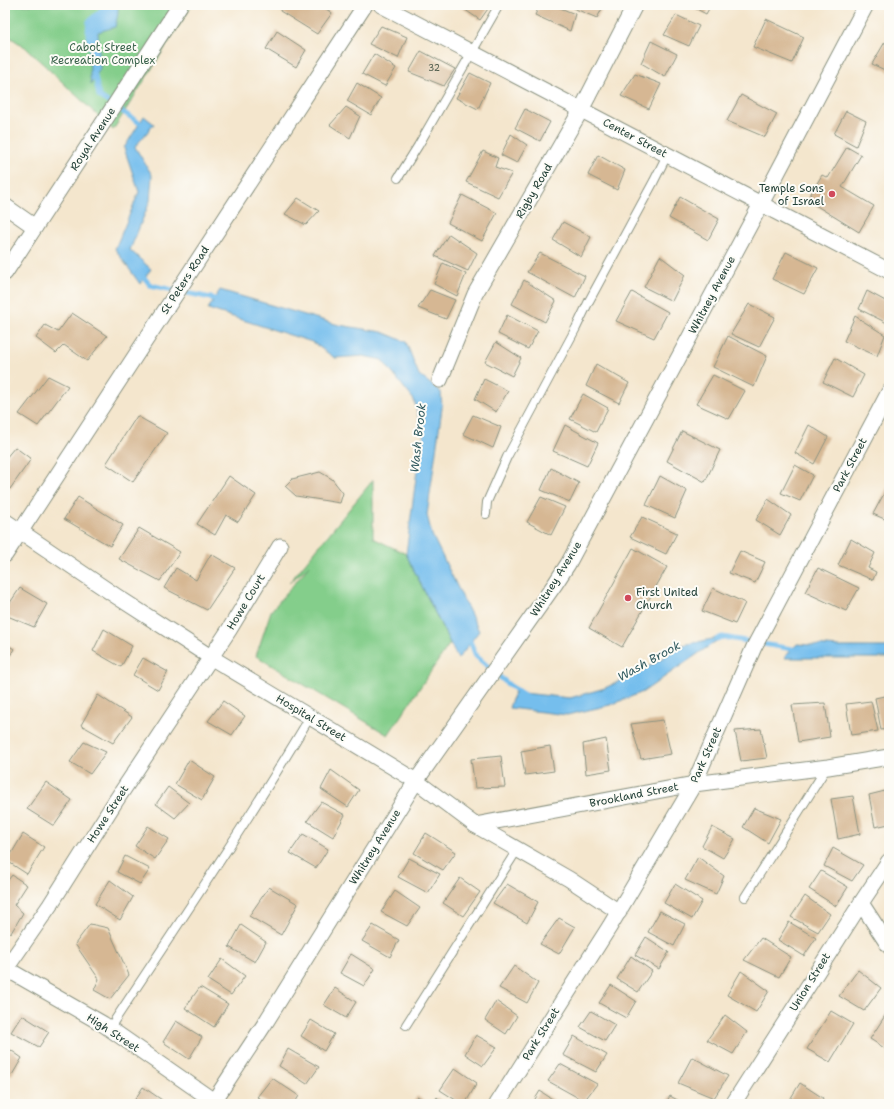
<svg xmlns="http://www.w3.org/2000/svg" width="894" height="1109" viewBox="0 0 894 1109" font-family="'Shantell Sans',sans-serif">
<rect width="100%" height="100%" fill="#fdfcf7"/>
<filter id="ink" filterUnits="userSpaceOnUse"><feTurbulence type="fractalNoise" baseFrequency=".025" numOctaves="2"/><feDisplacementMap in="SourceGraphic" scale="8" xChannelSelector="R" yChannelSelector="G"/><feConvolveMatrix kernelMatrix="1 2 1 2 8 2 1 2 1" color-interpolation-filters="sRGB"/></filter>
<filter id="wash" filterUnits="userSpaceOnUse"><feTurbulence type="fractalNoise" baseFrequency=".012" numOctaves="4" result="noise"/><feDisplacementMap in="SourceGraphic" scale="16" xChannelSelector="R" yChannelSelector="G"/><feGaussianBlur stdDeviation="0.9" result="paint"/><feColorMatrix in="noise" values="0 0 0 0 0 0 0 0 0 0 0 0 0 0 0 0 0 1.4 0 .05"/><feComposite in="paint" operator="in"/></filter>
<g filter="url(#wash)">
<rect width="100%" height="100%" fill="#f4e6cd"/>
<g fill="#84ce8b" stroke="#528660">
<polygon points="5,5 192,5 113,130 25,47 5,34"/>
<polygon points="373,480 373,538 406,554 450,643 388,735 256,656 271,611 310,565 289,583"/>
</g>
<g fill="#74beed" stroke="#4a7e90">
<polygon points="107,5 118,5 118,14 115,27 98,32 100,69 91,84 90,77 89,21"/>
<polygon points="144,116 154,124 135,147 152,175 150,201 130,250 151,269 140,284 115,249 139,192 124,148"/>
<polygon points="220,290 339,325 382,332 406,342 419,375 441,392 442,408 427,515 432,535 479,631 458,659 406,554 419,455 424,437 414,400 382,360 363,356 335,358 312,342 208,309"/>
<polygon points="722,637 643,692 610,705 567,715 509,708 514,692 570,698 605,688 635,674 657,662 678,646"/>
<polygon points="797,644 840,647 889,647 889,658 784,658"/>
</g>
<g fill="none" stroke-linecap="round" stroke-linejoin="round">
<g stroke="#74beed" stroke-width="5">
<polyline points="90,47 88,34 89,21 107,5"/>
<polyline points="94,71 99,96 144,126"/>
<polyline points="140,272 150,285 220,300"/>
<polyline points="468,636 476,656 509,685 526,696"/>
<polyline points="717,639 722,637 798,650"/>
</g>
</g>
<g id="blocks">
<g fill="#d6b793">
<polygon points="282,5 320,5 332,13 317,34 280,11"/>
<polygon points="458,5 488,5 490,6 480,20"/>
<polygon points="540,5 553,5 575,14 570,31 535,15"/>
<polygon points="574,5 604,5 597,18 573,8"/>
<polygon points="689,5 711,5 706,14"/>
<polygon points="676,15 699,26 689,46 664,35"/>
<polygon points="766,19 804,37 792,63 753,47"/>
<polygon points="381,26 407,37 398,58 369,44"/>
<polygon points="277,31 306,50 296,67 266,49"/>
<polygon points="651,41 677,54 665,77 641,63"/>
<polygon points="885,42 889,45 889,72 872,64"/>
<polygon points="421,51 455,69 444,86 409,72"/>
<polygon points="374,54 396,68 385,86 362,74"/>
<polygon points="470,73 490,83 478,109 456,98"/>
<polygon points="635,74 661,84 649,109 621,96"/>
<polygon points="357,83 381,98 371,115 347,101"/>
<polygon points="741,95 777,114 765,137 727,121"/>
<polygon points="346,107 360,116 350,138 330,125"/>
<polygon points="525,109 550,122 540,141 515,128"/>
<polygon points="846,111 866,121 856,146 834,134"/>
<polygon points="511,134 527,145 517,163 501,155"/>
<polygon points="847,147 861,155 842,187 874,206 859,232 807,200 822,175 828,178"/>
<polygon points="483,151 498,158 495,167 512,173 498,197 466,182"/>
<polygon points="598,155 625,170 617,190 588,175"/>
<polygon points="462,195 497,213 482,241 448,223"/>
<polygon points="680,197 719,219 708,240 669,218"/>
<polygon points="298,198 319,211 306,225 285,214"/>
<polygon points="563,222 591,237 581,257 553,240"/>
<polygon points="449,234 477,253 468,271 435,256"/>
<polygon points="786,252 818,268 804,294 772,279"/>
<polygon points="540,253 585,276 575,298 527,272"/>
<polygon points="660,256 685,275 672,301 644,287"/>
<polygon points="443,263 466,274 457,296 434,284"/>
<polygon points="524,280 556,301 545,322 512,304"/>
<polygon points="430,290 455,300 446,319 418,308"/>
<polygon points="867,291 889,303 889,324 859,309"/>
<polygon points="632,292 668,312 654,338 616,321"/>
<polygon points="749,304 775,317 759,347 731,334"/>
<polygon points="72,313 107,336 87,361 64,345 56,353 36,338 45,325 58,332"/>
<polygon points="507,315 538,331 528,349 498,334"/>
<polygon points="855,316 885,335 877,356 844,341"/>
<polygon points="728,336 767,356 754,387 713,367"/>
<polygon points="496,342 521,358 512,376 485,362"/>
<polygon points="835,358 864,375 853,397 823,382"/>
<polygon points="596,364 629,383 619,403 586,386"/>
<polygon points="713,375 745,391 729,419 696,404"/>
<polygon points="48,376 68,386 38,426 19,414"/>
<polygon points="484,379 508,391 496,412 475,399"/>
<polygon points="583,394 608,408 596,432 570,419"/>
<polygon points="473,415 501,427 493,448 463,434"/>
<polygon points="137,416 167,433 133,482 106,464"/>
<polygon points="565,425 598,443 587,466 553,451"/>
<polygon points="809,425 828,437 814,464 795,453"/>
<polygon points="682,431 720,450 705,482 667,461"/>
<polygon points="15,447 31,459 10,489 5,485 5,459"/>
<polygon points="795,465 813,475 800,501 781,493"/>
<polygon points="551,468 579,483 570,502 541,490"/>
<polygon points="320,472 332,479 343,493 340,503 296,496 285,486 292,479"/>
<polygon points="229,476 256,495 238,522 226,515 215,535 197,524"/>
<polygon points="660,476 687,491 675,518 646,505"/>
<polygon points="887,488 889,490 889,521 873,514"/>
<polygon points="78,497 123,525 110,546 64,519"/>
<polygon points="541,497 565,507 551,535 527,522"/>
<polygon points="768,499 791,515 780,535 756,520"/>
<polygon points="642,517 677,533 666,554 630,537"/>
<polygon points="139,528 180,552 160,581 119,559"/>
<polygon points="851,539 875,553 868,568 876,572 873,580 838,565"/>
<polygon points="633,548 667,567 622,647 589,628"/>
<polygon points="740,551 765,562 755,583 729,573"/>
<polygon points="211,554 235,568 207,610 164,588 176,568 196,580"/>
<polygon points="818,568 859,588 846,611 805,592"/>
<polygon points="20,588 47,604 34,627 5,615 5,610"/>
<polygon points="713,588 745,603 735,624 702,611"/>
<polygon points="104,629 132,646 121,667 93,651"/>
<polygon points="5,643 14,649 5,664"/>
<polygon points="143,658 168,672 158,690 133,675"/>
<polygon points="98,695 132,717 113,743 81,725"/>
<polygon points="889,695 889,729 881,730 875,698"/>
<polygon points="223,701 245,716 232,735 208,721"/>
<polygon points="871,701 878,731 851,735 846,704"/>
<polygon points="825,703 830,737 798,742 792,705"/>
<polygon points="663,720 671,754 641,759 631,724"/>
<polygon points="761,729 767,758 741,761 735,731"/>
<polygon points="606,739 611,770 586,774 583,744"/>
<polygon points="84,742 106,752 90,774 70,762"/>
<polygon points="550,746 554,771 525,775 521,751"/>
<polygon points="501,756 505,787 475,788 471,759"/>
<polygon points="189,760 215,777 202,800 175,784"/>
<polygon points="331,770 359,790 348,807 321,789"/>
<polygon points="46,782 72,800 54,826 27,809"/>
<polygon points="168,787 189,803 175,818 156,804"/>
<polygon points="889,790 889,824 875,827 869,795"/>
<polygon points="853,796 860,834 838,839 831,799"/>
<polygon points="321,802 345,815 333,837 307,821"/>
<polygon points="754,808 781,819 768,843 743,827"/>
<polygon points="148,826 169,839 155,859 135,846"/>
<polygon points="712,827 735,839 723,858 702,846"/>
<polygon points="426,833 456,852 443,870 414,853"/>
<polygon points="23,834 44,847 27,874 7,861"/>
<polygon points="303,834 328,849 316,868 290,853"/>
<polygon points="833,848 863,865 852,881 824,866"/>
<polygon points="125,856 150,869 140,884 117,872"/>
<polygon points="698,857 724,876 716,894 685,880"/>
<polygon points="409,858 440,874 428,893 398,877"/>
<polygon points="821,871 848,887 836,906 809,889"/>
<polygon points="12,875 27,885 14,905 23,913 11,933 5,930 5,884"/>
<polygon points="460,878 480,892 463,916 443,903"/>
<polygon points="110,880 133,897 120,920 95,904"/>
<polygon points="507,884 538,902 527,923 493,903"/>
<polygon points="675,884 702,901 692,919 664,903"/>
<polygon points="269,887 298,904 281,935 249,916"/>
<polygon points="395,891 420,908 407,926 381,912"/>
<polygon points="805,896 830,914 818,932 791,917"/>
<polygon points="660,911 685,924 674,946 648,932"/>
<polygon points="559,918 575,927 559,954 540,944"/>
<polygon points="789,922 816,938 804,956 778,940"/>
<polygon points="90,924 108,928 129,975 110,999 94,990 99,979 75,944"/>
<polygon points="241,925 266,942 255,962 229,947"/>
<polygon points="373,925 399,940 390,957 362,941"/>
<polygon points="646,937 669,952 659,969 635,955"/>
<polygon points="761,938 791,957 779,977 744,960"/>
<polygon points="351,954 375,969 364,986 340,973"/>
<polygon points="631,956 652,971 638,992 617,979"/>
<polygon points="222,959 245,976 231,995 208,980"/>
<polygon points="514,966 538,983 527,1003 499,988"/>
<polygon points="858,970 881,988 864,1011 839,996"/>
<polygon points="741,971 769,991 756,1012 727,995"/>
<polygon points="611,985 636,1001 626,1018 599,1003"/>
<polygon points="200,987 228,1004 214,1027 185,1008"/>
<polygon points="335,988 356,1002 346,1018 324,1005"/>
<polygon points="496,1001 517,1016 506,1034 485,1020"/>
<polygon points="591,1011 615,1025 605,1041 580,1027"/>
<polygon points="831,1011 853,1024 830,1062 807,1049"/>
<polygon points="888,1011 889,1012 889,1051 870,1039"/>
<polygon points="22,1015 49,1032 39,1047 11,1032"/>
<polygon points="725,1015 747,1032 733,1054 707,1040"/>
<polygon points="311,1020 334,1034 324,1051 301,1036"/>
<polygon points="176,1021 202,1037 189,1059 163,1042"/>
<polygon points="476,1035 497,1047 483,1066 465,1054"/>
<polygon points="574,1036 607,1055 596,1072 563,1055"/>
<polygon points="5,1046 22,1058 12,1075 5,1071"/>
<polygon points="288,1049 319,1067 307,1084 279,1066"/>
<polygon points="692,1057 728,1076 714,1098 678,1083"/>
<polygon points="560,1064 597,1084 584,1101 548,1081"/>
<polygon points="455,1068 477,1083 465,1104 462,1104 440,1090"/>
<polygon points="272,1078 299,1096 294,1104 269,1104 257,1097"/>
<polygon points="800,1083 823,1098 820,1104 794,1104 789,1101"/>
<polygon points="143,1087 162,1100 160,1104 132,1104"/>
<polygon points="540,1091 560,1104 532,1104"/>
<polygon points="417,1096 431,1104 412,1104"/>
<polygon points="670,1096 685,1104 665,1104"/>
<polygon points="437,1097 445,1104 432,1104"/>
</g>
</g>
</g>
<g filter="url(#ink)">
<use href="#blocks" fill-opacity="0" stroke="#8a9280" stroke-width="1"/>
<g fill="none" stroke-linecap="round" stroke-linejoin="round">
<defs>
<g id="service">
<polyline points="398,178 418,146 499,5"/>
<polyline points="486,514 487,502 507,457 576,328 589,301 654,181 667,155"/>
<polyline points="745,897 827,767"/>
<polyline points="406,1025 517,850"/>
<path d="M109,1029c68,-103 138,-206 201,-312"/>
</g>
<g id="minor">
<polyline points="381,5 889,271"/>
<polyline points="5,206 35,227"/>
<polyline points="5,273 180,5"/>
<polyline points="440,380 475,294 581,110 635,5"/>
<polyline points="5,521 116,596 212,658 416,781 475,825 569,879 619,912"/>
<polyline points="5,555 365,5"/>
<polyline points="475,825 694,784 828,767 889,757"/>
<polyline points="861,903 889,946"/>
<polyline points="5,968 103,1024 218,1104"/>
<polyline points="5,970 50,905 115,802 229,630 280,546"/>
<polyline points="212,1104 264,1025 416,781 555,584 568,564 761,204 866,5"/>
<polyline points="497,1104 610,926 694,784 754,647 889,392"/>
<polyline points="733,1104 861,903 889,861"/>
</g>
</defs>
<use href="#service" stroke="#8a9280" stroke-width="10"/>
<use href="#minor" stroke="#8a9280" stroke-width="17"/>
<use href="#service" stroke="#fff" stroke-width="8"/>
<use href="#minor" stroke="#fff" stroke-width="15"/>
</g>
</g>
<g fill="#d1495b" stroke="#fdfcf7" stroke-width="1.5">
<circle cx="832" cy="194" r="4"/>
<circle cx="628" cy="598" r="4"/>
</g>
<g text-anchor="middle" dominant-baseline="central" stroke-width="4" stroke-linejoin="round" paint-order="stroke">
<g font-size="9" fill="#4d5c4c">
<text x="434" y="68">32</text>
</g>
<g font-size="11" fill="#38614a" stroke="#fdfcf7">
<text x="103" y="47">Cabot Street<tspan x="103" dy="13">Recreation Complex</tspan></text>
</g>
<g font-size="11" fill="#1f3d34" stroke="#fdfcf7">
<text transform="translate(635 138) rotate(28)">Center Street</text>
<text transform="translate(93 139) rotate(-57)">Royal Avenue</text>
<text transform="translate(534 191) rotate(-60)">Rigby Road</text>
<text transform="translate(185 280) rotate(-57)">St Peters Road</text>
<text transform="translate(712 295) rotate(-62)">Whitney Avenue</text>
<text transform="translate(850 465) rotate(-62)">Park Street</text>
<text transform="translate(556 579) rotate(-58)">Whitney Avenue</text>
<text transform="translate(246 602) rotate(-59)">Howe Court</text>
<text transform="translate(311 718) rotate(31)">Hospital Street</text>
<text transform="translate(706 755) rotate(-66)">Park Street</text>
<text transform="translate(634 795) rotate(-11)">Brookland Street</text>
<text transform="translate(108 814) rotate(-57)">Howe Street</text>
<text transform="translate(375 847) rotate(-58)">Whitney Avenue</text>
<text transform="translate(810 982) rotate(-58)">Union Street</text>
<text transform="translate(113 1033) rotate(33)">High Street</text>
<text transform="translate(541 1034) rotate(-58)">Park Street</text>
</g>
<g font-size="11" fill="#1f3d34" stroke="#fdfcf7" text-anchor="end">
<text x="824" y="188">Temple Sons<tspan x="824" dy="13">of Israel</tspan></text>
<text x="636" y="592" text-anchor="start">First United<tspan x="636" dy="13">Church</tspan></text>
</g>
<g font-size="12" font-style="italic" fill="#345d62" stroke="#fdfcf7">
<text transform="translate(418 438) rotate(-84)">Wash Brook</text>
<text transform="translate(649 661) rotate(-29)">Wash Brook</text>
</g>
</g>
<rect width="894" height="1109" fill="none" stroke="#fdfcf7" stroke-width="20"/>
</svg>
